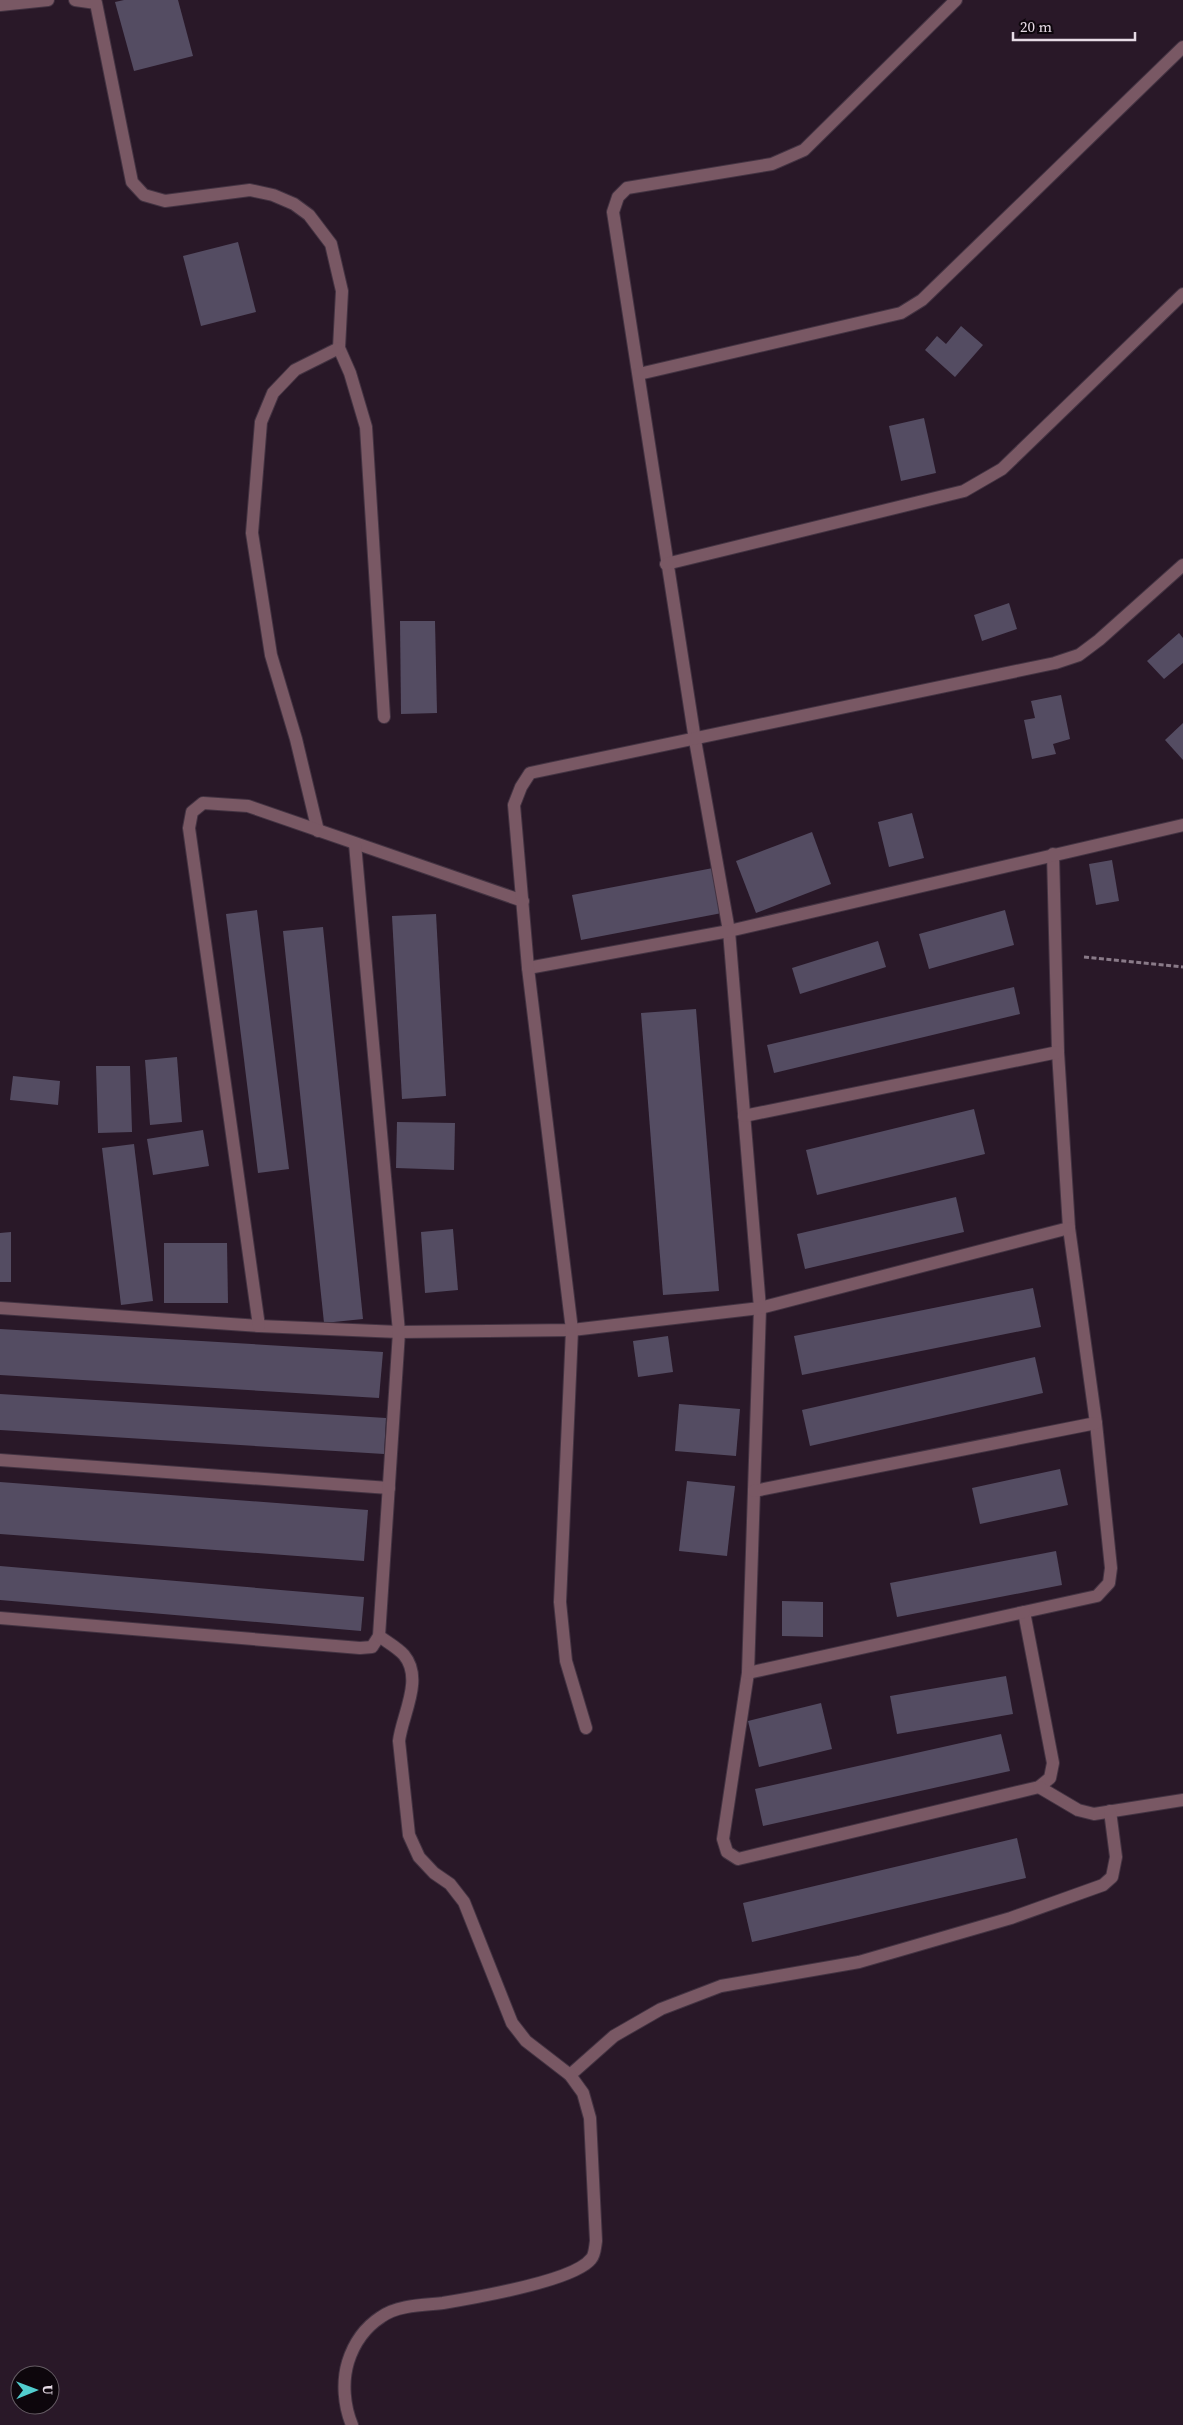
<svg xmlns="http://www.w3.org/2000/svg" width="1183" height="2425" viewBox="0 0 1183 2425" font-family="'Source Serif 4',serif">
<rect width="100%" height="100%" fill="#291828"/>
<g fill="#544c62">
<polygon points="124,0 178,0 193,56 134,71 115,2"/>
<polygon points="238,242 256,312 201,326 183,256"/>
<polygon points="961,326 983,345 955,377 925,350 937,336 946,344"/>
<polygon points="924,418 936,473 901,481 889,426"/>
<polygon points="1009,603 1017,629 982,641 974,615"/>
<polygon points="400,621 435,621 437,713 401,714"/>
<polygon points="1179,633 1183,638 1183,663 1164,679 1147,661"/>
<polygon points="1061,695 1070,739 1053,744 1056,754 1032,759 1024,720 1035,718 1031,701"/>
<polygon points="1183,723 1183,760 1165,740"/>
<polygon points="912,813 924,858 889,867 878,822"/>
<polygon points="812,832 831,884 756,913 736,861"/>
<polygon points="1112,860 1119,901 1096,905 1089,864"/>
<polygon points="713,868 722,913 581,940 572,895"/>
<polygon points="257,910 289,1169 258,1173 226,914"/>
<polygon points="1005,910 1014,945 929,969 919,934"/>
<polygon points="436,914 446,1096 402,1099 392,916"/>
<polygon points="323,927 363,1319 324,1323 283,931"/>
<polygon points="878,941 886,967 800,994 792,968"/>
<polygon points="1014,987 1020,1014 774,1073 767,1045"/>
<polygon points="696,1009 719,1291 663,1295 641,1013"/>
<polygon points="177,1057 182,1122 150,1125 145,1060"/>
<polygon points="96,1066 130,1066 132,1132 98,1133"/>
<polygon points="13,1076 60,1081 58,1105 10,1100"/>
<polygon points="974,1109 985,1154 817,1195 806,1150"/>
<polygon points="397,1122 455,1123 454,1170 396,1168"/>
<polygon points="203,1130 209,1166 153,1175 147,1139"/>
<polygon points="134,1144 153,1301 121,1305 102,1148"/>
<polygon points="956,1197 964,1232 805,1269 797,1234"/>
<polygon points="453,1229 458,1290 425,1293 421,1232"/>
<polygon points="11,1232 11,1282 0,1282 0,1233"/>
<polygon points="164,1243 227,1243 228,1303 164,1303"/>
<polygon points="1033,1288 1041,1327 802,1375 794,1336"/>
<polygon points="0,1329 383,1352 379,1398 0,1375"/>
<polygon points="668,1336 673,1372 638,1377 633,1341"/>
<polygon points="1035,1357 1043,1393 810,1446 802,1410"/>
<polygon points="0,1394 386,1418 384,1454 0,1430"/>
<polygon points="679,1404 740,1409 736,1456 675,1451"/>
<polygon points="1060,1469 1068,1505 980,1524 972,1488"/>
<polygon points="687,1481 735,1486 727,1556 679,1551"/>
<polygon points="0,1482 368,1510 364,1561 0,1534"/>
<polygon points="1056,1551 1062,1585 897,1617 890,1583"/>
<polygon points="0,1566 364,1597 361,1631 0,1600"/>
<polygon points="782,1601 823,1602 823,1637 782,1636"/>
<polygon points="1006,1676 1013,1714 897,1734 890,1696"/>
<polygon points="821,1703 832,1749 759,1767 748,1721"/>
<polygon points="1001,1734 1010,1771 763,1826 755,1789"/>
<polygon points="1017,1838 1026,1878 752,1942 743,1903"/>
</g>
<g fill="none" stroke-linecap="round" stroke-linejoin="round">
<defs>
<g id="minor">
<polyline points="75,0 96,3 132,182 144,195 165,201 250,190 273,195 294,204 309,215 331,244 342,291 339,348 350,373 366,427 384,717"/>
<polyline points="956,0 804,150 772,164 627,188 618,197 613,212 695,740 729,931 760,1308 748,1673 723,1839 727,1852 738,1859 1039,1787 1050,1778 1053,1763 1024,1612 1097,1596 1109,1583 1111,1568 1096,1423 1069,1228 1058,1052 1053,854"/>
<polyline points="0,5 48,0"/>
<polyline points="639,374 901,313 922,300 1183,47"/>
<polyline points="666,564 964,491 1002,469 1183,294"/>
<polyline points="318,831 296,739 271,655 252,533 261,422 273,393 295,370 339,348"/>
<polyline points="528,968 729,931 1183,825"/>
<polyline points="744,1116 1058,1052"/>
<polyline points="0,1308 259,1326 399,1332 572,1330 760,1308 1069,1228"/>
<polyline points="259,1326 189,828 192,812 203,803 248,806 523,901"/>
<polyline points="0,1460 389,1488"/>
<polyline points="754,1491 1096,1423"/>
<polyline points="0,1618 360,1648 372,1647 379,1636 399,1332 355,844"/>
<polyline points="748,1673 1024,1612"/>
<polyline points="586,1728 566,1661 560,1602 572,1330 528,968 514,805 521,787 530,773 1055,663 1079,655 1099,640 1183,565"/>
<polyline points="1039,1787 1078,1810 1094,1814 1183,1800"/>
<polyline points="570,2075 614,2036 661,2009 721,1986 859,1962 1011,1918 1103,1885 1112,1877 1116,1857 1110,1811"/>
<path d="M352,2425c-8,-19 -10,-43 -4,-63 6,-19 16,-34 33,-45 16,-12 43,-12 62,-14 30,-5 131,-22 148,-44 4,-4 4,-12 5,-18l-6,-123 -7,-25 -13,-18 -44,-34 -14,-18 -48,-121 -14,-18 -16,-11 -15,-16 -10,-22 -10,-94c3,-26 25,-62 5,-86 -6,-7 -17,-13 -25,-19"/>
</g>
</defs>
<use href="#minor" stroke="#433342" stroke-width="14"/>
<polyline stroke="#897a88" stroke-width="3" stroke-dasharray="5 2.5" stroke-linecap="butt" points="1084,957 1183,967"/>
<use href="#minor" stroke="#795864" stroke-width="12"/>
</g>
<g transform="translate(35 2390) rotate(89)"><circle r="24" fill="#0d060c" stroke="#645b63"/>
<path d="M0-4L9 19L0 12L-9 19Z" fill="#52cdcf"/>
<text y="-8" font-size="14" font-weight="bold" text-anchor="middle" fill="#e6dae5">U</text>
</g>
<path d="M1013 32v8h122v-8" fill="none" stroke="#e6dae5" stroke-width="2.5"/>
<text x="1020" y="32" font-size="15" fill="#e6dae5" stroke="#0d060c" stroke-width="4" paint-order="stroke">20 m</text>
</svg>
